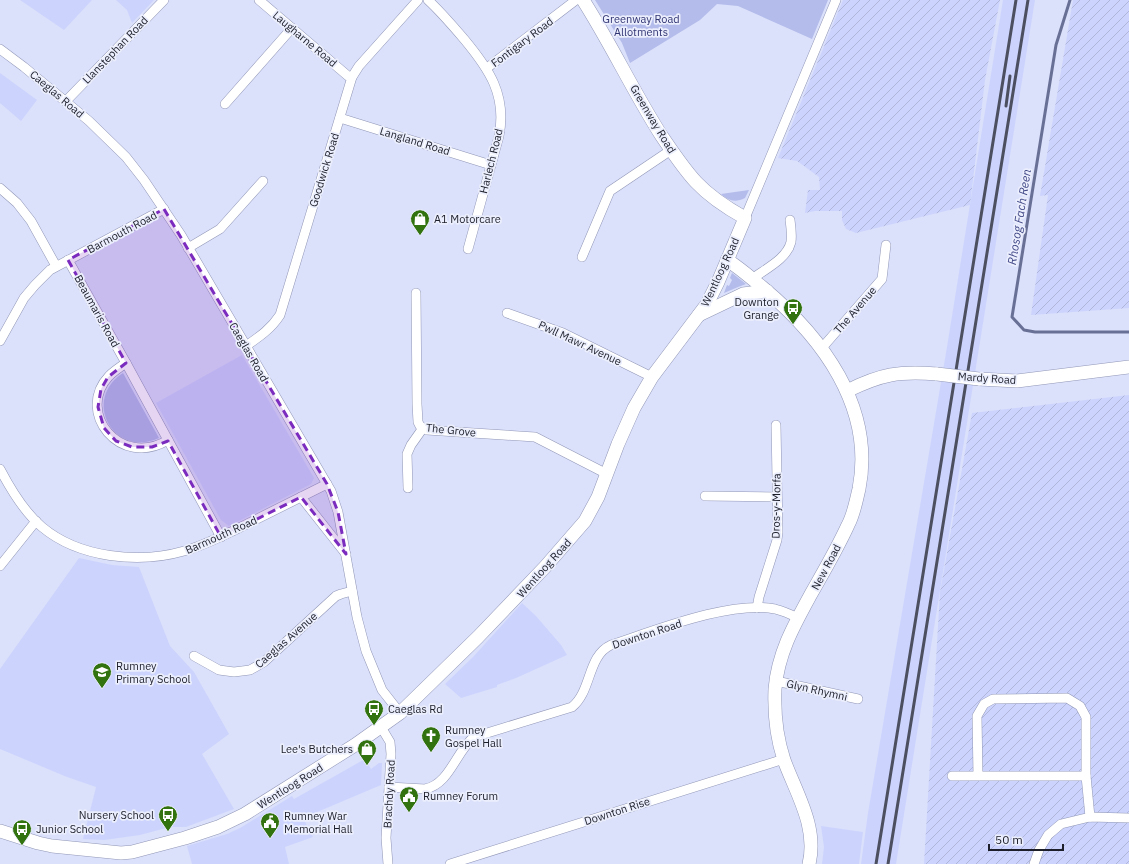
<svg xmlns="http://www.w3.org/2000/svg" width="1129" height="864" viewBox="0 0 1129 864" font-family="'IBM Plex Sans',sans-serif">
<defs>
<pattern id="industrial-furrows" width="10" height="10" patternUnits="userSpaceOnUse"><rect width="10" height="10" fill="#ccd4fd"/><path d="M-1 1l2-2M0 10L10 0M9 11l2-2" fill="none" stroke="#afb6d9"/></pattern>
</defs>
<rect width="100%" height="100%" fill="#dbe0fb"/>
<g fill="#ccd4fd">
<polygon points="20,0 92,0 64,30"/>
<polygon points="116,0 154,0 132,23 127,10"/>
<polygon points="1003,0 1035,0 896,864 861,864 868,813 947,347"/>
<polygon points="0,73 37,100 21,121 0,103"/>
<polygon points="242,355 314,478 311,484 229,526 221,520 156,403"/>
<polygon points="79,558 112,565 139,567 170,646 194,672 229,734 202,754 234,809 186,827 170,827 140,835 104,840 83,839 96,787 67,777 0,749 0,669"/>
<polygon points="522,603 536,616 561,645 567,655 516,678 497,685 497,687 461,698 445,684 473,657"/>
<polygon points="365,759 371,769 379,763 382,763 381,785 303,818 313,837 285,847 289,864 192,864 187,846 227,834 240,828 292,796 294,799"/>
<polygon points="821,826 863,832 859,864 822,864 824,847"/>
</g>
<g fill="url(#industrial-furrows)">
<polygon points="843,0 1000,0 985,80 970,205 856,233 846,229 842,220 842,211 815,211 805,213 808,190 820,190 819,177 797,161 778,158"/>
<polygon points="1073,0 1129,0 1129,308 1031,315 1048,195 1040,196"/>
<polygon points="1129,395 1129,864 924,864 940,592 972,413"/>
</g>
<g fill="#b3bcea">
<polygon points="595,0 828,0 812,39 738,6 717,4 700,20 630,63 622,43"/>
<path d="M749,190l-4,8c-10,5 -16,3 -24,-4z"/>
<polygon points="732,273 746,284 738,287 724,293 727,285 729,286 732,280 730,278"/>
<path d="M123,373l36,65c-45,21 -78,-38 -36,-65z"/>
</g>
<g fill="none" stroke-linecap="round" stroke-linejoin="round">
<polyline stroke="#697096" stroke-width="3" points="1070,0 1056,45 1012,317 1024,330 1035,332 1129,332"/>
<defs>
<g id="street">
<polyline points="259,0 348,76 352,77"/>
<path d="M428,0c13,12 24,25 36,39 25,30 43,56 35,97l-31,113"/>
<polyline points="0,49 24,67 89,121 126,157 144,180 181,235 331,491 338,512 357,617 366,651 382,690 400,713"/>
<polyline points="487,68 576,0"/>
<polyline points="66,101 164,0"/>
<polyline points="225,104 292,28"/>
<polyline points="340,118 491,165"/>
<polyline points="0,188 17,203 31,221 56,266"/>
<polyline points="745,218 836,0"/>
<polyline points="188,248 220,229 263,181"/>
<polyline points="582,257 610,191 671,150"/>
<path d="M68,260l58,103c-6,4 -12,8 -17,13 -34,36 11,93 59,64l53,97"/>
<path d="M752,279c13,-10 35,-20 39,-37 1,-7 0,-15 -1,-22"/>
<polyline points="416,293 417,404 418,422 420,426 427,430 535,437 607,474"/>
<polyline points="507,313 563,333 652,377"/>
<polyline points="0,341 24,298 35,285 50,270 164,209"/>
<path d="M246,346c13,-9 25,-17 34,-31l72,-238 7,-11 59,-66"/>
<polyline points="821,349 882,279 886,245"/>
<polyline points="126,363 168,440"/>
<path d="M0,469c11,21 24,43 42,58 37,31 97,37 142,24 19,-5 36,-14 53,-22 30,-15 60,-30 90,-45"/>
<polyline points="408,488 407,454 411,445 423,428"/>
<polyline points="705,496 777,497"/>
<polyline points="301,497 346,554"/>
<polyline points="0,566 36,521"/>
<polyline points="757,608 759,597 777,540 778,532 776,425"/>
<polyline points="194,656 219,670 234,672 250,670 264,662 336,596 341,594 352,591"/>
<polyline points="776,681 858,699"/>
<polyline points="381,727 390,742 391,754 386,838 388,864"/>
<polyline points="952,776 1086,776 1086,717 1080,706 1067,698 993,699 984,704 977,716 978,776"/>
<polyline points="1086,776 1090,817"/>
<path d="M389,787l36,2c25,-5 31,-38 49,-52l98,-30c20,-16 15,-51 39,-62 43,-14 120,-45 164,-36 8,2 15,5 23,9"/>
<polyline points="450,864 784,759"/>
<polyline points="1034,864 1039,850 1048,835 1061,824 1090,817 1129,818"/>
</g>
<g id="secondary">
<path d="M727,260c13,8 24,18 35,27 60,50 113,120 97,202 -3,12 -5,25 -11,36 -11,24 -24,46 -37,69 -17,31 -33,59 -36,95 -1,24 1,47 9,71 12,33 34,67 25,104"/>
<polyline points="699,315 743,294 767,291"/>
<polyline points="979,379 1017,381 1129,367"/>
<path d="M847,391c34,-17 52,-20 90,-17"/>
<path d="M0,831l38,12 14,3 69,7 11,-1 53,-14 33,-11 27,-13 110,-69 45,-32 78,-76 67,-70 40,-46 13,-24 20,-53 16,-36 18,-31 55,-73 11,-22 27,-64c-18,-10 -35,-21 -49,-36 -13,-14 -24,-31 -35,-47 -28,-44 -50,-91 -78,-135"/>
</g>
</defs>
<use href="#street" stroke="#9197b6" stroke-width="10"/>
<use href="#secondary" stroke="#9197b6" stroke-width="14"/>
<use href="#street" stroke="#fff" stroke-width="9"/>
<use href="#secondary" stroke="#fff" stroke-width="13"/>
<g stroke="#4c4f5f" stroke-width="3">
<polyline points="1006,106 1010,76"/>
<polyline points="876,864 1016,0"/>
<polyline points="888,864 1028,0"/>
</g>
<defs>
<polyline id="secondary-bridge" points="937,374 979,379"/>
</defs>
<use href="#secondary-bridge" stroke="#9197b6" stroke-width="14" stroke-linecap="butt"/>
<use href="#secondary-bridge" stroke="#fff" stroke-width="13"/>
</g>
<path fill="#7b2cbf" fill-opacity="0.2" stroke="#7b2cbf" stroke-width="3" stroke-dasharray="8 5" stroke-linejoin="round" d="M164,209l163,275 11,28 8,42 -45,-57 -80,40 -53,-96 -16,6h-20l-16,-6 -12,-13 -6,-21 3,-18 7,-12 18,-14 -58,-103z"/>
<defs>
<symbol id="shop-pin" viewBox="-11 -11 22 30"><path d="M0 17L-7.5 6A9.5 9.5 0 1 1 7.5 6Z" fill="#32730f" stroke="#ebeefc"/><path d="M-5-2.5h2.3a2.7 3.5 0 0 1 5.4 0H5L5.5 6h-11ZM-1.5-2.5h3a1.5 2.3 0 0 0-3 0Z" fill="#fff"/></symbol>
<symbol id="bus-pin" viewBox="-11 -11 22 30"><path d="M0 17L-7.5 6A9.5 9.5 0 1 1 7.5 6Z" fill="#32730f" stroke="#ebeefc"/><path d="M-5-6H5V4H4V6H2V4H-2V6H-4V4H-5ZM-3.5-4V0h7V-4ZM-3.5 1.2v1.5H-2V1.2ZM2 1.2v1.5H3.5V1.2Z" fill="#fff"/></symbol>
<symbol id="school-pin" viewBox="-11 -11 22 30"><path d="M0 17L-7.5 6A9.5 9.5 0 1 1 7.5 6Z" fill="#32730f" stroke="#ebeefc"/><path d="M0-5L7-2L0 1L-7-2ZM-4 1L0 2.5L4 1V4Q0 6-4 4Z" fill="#fff"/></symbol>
<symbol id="church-pin" viewBox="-11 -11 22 30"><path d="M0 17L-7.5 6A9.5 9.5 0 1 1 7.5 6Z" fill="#32730f" stroke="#ebeefc"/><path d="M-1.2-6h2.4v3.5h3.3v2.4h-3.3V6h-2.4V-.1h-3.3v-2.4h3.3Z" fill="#fff"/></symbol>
<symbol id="civic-pin" viewBox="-11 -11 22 30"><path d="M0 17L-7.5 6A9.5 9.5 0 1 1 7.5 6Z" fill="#32730f" stroke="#ebeefc"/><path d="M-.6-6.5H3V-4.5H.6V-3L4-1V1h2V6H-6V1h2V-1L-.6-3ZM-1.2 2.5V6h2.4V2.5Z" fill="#fff"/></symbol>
</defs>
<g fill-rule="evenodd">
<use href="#shop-pin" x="409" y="208" width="22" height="30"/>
<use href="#bus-pin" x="782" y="297" width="22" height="30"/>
<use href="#school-pin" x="91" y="661" width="22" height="30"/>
<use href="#bus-pin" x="363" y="698" width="22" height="30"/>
<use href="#church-pin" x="420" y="725" width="22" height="30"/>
<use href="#shop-pin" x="356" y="738" width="22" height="30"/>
<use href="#civic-pin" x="398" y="785" width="22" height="30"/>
<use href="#bus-pin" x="157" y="804" width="22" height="30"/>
<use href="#civic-pin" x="259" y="811" width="22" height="30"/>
<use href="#bus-pin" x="11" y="818" width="22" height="30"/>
</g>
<g text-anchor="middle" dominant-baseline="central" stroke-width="3.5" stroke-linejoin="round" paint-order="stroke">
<g font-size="11" fill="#303472" stroke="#ebeefc">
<text x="641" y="19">Greenway Road<tspan x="641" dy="13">Allotments</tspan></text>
</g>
<g font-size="11" fill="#1c1e2a" stroke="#ebeefc">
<text transform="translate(305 39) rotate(40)">Laugharne Road</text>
<text transform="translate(522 42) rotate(-37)">Fontigary Road</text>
<text transform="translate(115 50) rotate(-46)">Llanstephan Road</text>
<text transform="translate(57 94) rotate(40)">Caeglas Road</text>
<text transform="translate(653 119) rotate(59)">Greenway Road</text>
<text transform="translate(415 141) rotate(17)">Langland Road</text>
<text transform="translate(491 161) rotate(-76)">Harlech Road</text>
<text transform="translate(324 170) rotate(-73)">Goodwick Road</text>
<text transform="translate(122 232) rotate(-28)">Barmouth Road</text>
<text transform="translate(720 272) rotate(-65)">Wentloog Road</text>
<text transform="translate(855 310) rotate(-49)">The Avenue</text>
<text transform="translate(97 311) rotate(61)">Beaumaris Road</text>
<text transform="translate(580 343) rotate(25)">Pwll Mawr Avenue</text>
<text transform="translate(249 352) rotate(60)">Caeglas Road</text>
<text transform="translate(987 378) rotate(4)">Mardy Road</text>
<text transform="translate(451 430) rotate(6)">The Grove</text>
<text transform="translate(776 506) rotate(-89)">Dros-y-Morfa</text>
<text transform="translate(221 535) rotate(-24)">Barmouth Road</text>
<text transform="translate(826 567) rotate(-62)">New Road</text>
<text transform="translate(544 568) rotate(-48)">Wentloog Road</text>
<text transform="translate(647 634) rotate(-18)">Downton Road</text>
<text transform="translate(286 640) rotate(-41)">Caeglas Avenue</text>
<text transform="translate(817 690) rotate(13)">Glyn Rhymni</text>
<text transform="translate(290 786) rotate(-32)">Wentloog Road</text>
<text transform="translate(389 794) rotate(-87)">Brachdy Road</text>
<text transform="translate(617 811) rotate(-18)">Downton Rise</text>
</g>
<g font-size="11" fill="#1c1e2a" stroke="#ebeefc" text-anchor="start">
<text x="434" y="219">A1 Motorcare</text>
<text x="779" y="302" text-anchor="end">Downton<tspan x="779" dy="13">Grange</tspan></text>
<text x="116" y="666">Rumney<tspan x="116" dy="13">Primary School</tspan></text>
<text x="388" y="709">Caeglas Rd</text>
<text x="445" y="730">Rumney<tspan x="445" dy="13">Gospel Hall</tspan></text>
<text x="353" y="749" text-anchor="end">Lee's Butchers</text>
<text x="423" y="796">Rumney Forum</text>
<text x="154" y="815" text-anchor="end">Nursery School</text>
<text x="284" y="816">Rumney War<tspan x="284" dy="13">Memorial Hall</tspan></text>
<text x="36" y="829">Junior School</text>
</g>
<g font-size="12" font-style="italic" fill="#424988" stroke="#ebeefc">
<text transform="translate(1019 217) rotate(-81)">Rhosog Fach Reen</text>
</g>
</g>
<path d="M989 844v6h74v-6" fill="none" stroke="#1c1e2a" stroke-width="2"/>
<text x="995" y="844" font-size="12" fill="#1c1e2a" stroke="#ebeefc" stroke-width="3" paint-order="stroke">50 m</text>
</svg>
